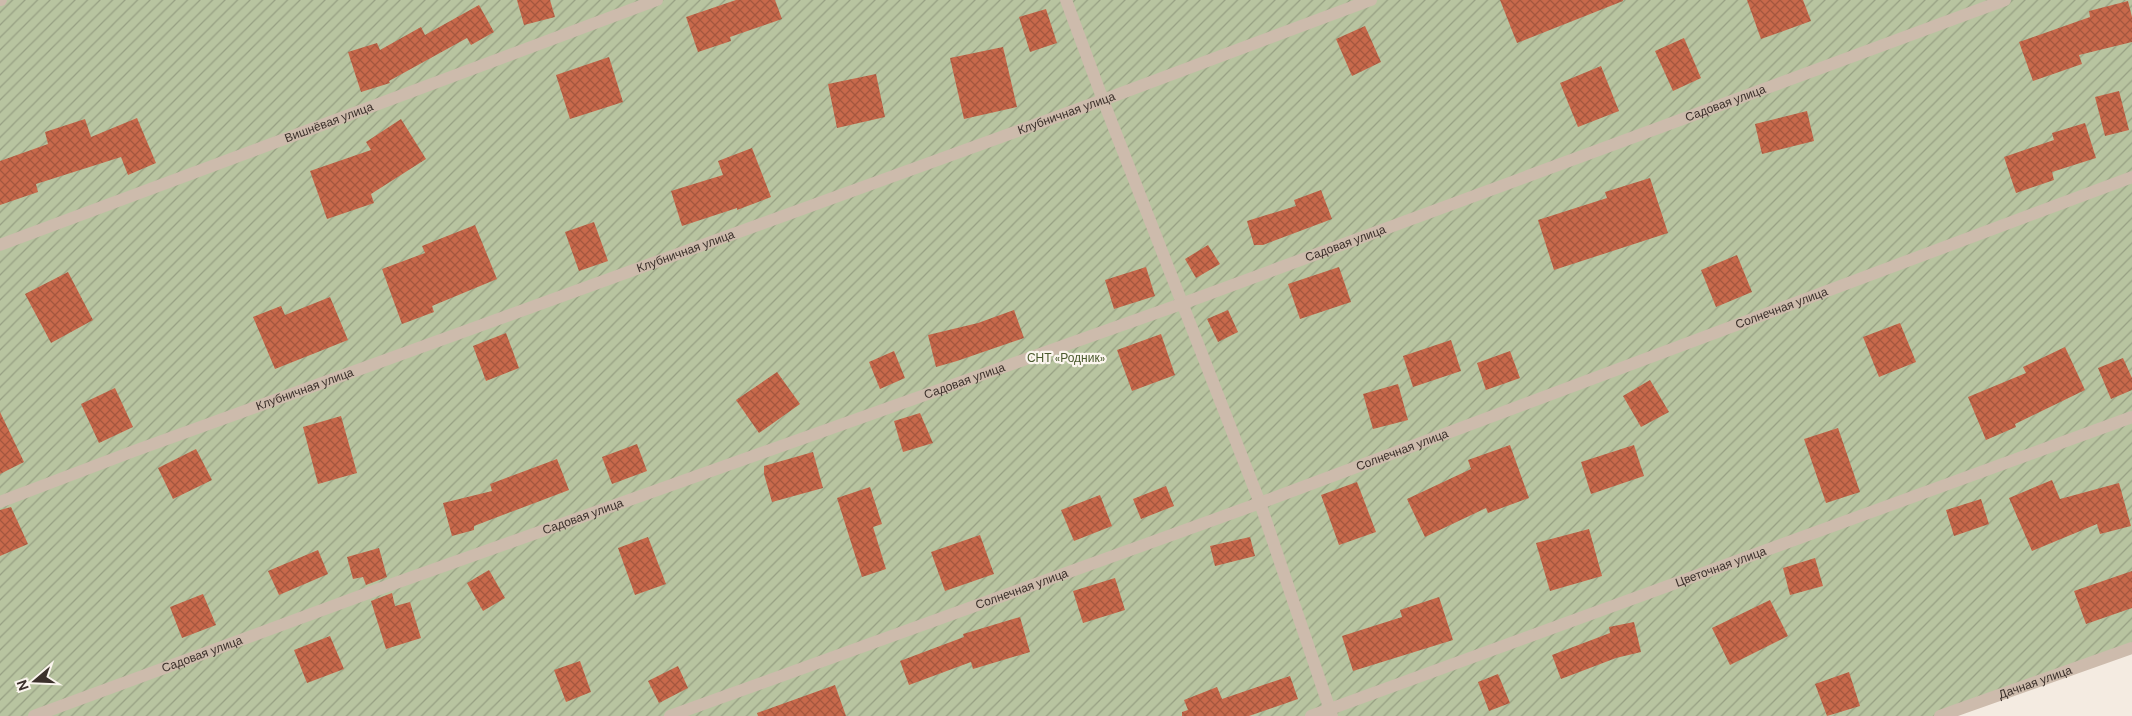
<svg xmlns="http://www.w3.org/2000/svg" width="2132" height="716" viewBox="0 0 2132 716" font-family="'DM Sans',sans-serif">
<defs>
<pattern id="garden-furrows" width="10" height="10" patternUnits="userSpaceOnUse" patternTransform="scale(1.25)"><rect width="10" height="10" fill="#b8c4a0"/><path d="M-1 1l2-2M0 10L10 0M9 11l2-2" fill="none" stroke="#97a083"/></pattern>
<pattern id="building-cross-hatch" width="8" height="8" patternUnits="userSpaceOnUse" patternTransform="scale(1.25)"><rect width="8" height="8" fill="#c8694b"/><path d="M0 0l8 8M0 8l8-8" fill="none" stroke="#a4573f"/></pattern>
</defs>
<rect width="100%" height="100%" fill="#f4ebe1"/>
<polygon fill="url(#garden-furrows)" points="0,0 2132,0 2132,644 1939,716 0,716"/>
<g fill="url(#building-cross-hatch)">
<polygon points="517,0 550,0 555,17 524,25"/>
<polygon points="736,0 775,0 782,19 730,37 731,41 698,52 686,17"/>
<polygon points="1500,0 1623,0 1623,1 1517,43"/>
<polygon points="1747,0 1803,0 1811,21 1761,39"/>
<polygon points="2128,1 2132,17 2132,42 2079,55 2082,64 2033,81 2019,42 2090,17 2089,11"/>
<polygon points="479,5 494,32 471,45 467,38 389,81 390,83 361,92 348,52 377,43 380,50 421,27 425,35"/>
<polygon points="1046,9 1057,43 1030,52 1019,17"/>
<polygon points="1365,26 1381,62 1352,76 1336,39"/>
<polygon points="1684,38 1701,78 1673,91 1655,51"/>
<polygon points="1003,47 1017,107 964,119 950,58"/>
<polygon points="609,57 623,102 570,119 556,75"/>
<polygon points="1601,66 1619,111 1578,127 1560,83"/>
<polygon points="876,74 885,117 837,128 828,84"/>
<polygon points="2119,91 2129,130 2105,136 2095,97"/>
<polygon points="1807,111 1814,141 1762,154 1755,124"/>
<polygon points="137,118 156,163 128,175 121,157 36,184 38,192 0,205 0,161 48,144 45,132 85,119 91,137"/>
<polygon points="401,119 426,159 371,194 374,203 327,219 310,171 371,150 366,142"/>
<polygon points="2085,123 2096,158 2052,172 2054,180 2016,193 2004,157 2054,140 2052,133"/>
<polygon points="752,148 771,197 737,210 737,208 682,226 671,191 723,175 718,161"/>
<polygon points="1650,178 1668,233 1554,270 1538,220 1607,198 1605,192"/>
<polygon points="1321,190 1332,219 1263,245 1254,245 1247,221 1296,206 1294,200"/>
<polygon points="594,222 608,261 579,271 565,232"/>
<polygon points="475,225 497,279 432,306 434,312 402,324 382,269 425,253 422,246"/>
<polygon points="1208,245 1220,264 1196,278 1185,259"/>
<polygon points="1737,255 1752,292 1716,307 1701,270"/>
<polygon points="1146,267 1155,296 1114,309 1105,280"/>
<polygon points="1339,267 1351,302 1300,319 1288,284"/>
<polygon points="68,272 93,320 51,343 25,294"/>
<polygon points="330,297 348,340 275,369 253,317 281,306 285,315"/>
<polygon points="1014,310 1024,338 957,361 936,367 928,335 978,323"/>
<polygon points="1228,310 1238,332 1218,342 1207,319"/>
<polygon points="1900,323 1916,362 1879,377 1863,337"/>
<polygon points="506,333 519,368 486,381 473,346"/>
<polygon points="1161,334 1175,375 1132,391 1117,350"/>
<polygon points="1451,340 1461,371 1413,387 1403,356"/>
<polygon points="2065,347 2085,390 2015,424 2016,427 1986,440 1968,397 2026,373 2023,367"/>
<polygon points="894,351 905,378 880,389 869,362"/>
<polygon points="1510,351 1520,378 1486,390 1477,363"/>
<polygon points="2123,358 2132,378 2132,390 2111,399 2098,368"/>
<polygon points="777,372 800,404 759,433 736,400"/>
<polygon points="1650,380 1669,412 1641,427 1623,396"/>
<polygon points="1398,384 1408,420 1373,429 1363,394"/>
<polygon points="115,388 133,427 99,443 81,404"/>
<polygon points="0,412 24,462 0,474"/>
<polygon points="920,413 933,443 903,452 894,421"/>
<polygon points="341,416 357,473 318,484 303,427"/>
<polygon points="1838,428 1860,492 1826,503 1804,439"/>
<polygon points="637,444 647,471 612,484 602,457"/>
<polygon points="1510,445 1529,498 1488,513 1486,508 1425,537 1407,499 1471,469 1468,460"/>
<polygon points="1634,445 1644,476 1591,494 1581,462"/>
<polygon points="196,449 212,480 173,499 158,468"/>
<polygon points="813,452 823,488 772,502 764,474 764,466"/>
<polygon points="557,459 569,490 474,526 474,530 452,536 443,503 492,491 490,484"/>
<polygon points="2052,480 2060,499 2119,483 2131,526 2100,534 2097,524 2032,551 2009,498"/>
<polygon points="1357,482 1376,532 1339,545 1321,495"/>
<polygon points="1166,486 1174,506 1141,519 1133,499"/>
<polygon points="870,487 882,524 873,527 886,569 862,577 837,498"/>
<polygon points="1100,495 1112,526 1074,541 1061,510"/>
<polygon points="1981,499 1989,524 1954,536 1946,510"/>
<polygon points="11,507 28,544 0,556 0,510"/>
<polygon points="1589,529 1602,576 1550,591 1536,543"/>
<polygon points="980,535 994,574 945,591 931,552"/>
<polygon points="648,537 666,584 635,595 618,548"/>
<polygon points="1250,537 1255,556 1215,566 1210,546"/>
<polygon points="379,548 387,577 366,585 363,577 353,579 347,557"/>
<polygon points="318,550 328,574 279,595 268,571"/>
<polygon points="1815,558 1823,586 1790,595 1783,568"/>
<polygon points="489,570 505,598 483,611 467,583"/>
<polygon points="2132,571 2132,608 2086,624 2074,591"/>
<polygon points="1115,578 1125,610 1083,623 1073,591"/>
<polygon points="392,593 395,606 410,602 421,638 386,649 371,601"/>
<polygon points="203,594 216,625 182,638 170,607"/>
<polygon points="1439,597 1453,640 1353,671 1342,636 1402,617 1400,610"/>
<polygon points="1770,600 1788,636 1730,665 1712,628"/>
<polygon points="1020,617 1030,652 973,669 971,662 909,685 900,661 964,637 963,634"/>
<polygon points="1634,622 1641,652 1616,658 1561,679 1552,655 1610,633 1609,627"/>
<polygon points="330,636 344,669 307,683 294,650"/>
<polygon points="580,661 591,692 566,702 554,670"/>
<polygon points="678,666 688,688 659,703 648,681"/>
<polygon points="1849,672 1860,706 1827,716 1815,684"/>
<polygon points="1498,674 1510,703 1489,711 1478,682"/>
<polygon points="1290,676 1298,699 1249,716 1182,716 1182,712 1188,710 1184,700 1217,687 1222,699"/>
<polygon points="835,685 846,716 758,716 757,713"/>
</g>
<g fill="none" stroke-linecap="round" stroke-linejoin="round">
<g stroke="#cdbbac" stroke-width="12">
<polyline points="0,0 1,0"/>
<polyline points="1066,0 1103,100 1260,503 1332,716"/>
<path id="s1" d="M0,245l657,-245"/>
<path id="s2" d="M0,502l134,-51 969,-351 268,-100"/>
<path id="s3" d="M34,716l356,-131 794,-282 821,-303"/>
<path id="s4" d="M670,716l590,-213 872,-326"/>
<path id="s5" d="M1311,716l821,-299"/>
<path id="s6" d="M1940,716l192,-68"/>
</g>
</g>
<g text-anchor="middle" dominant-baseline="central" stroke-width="4.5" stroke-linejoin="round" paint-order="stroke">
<g font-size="12" fill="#3b302b" stroke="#fbf5ee">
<text stroke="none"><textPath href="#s3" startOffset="1799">Садовая улица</textPath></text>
<text stroke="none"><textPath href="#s2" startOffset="1135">Клубничная улица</textPath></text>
<text stroke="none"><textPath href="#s1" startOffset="351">Вишнёвая улица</textPath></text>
<text stroke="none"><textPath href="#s3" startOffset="1394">Садовая улица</textPath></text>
<text stroke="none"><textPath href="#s2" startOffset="730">Клубничная улица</textPath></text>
<text stroke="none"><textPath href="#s4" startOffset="1184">Солнечная улица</textPath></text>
<text stroke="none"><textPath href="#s3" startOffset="989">Садовая улица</textPath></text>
<text stroke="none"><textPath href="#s2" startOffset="325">Клубничная улица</textPath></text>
<text stroke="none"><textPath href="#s4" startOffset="779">Солнечная улица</textPath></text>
<text stroke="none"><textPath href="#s3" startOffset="584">Садовая улица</textPath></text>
<text stroke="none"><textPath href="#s5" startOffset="436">Цветочная улица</textPath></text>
<text stroke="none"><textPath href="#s4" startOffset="374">Солнечная улица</textPath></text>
<text stroke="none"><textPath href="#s3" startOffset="179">Садовая улица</textPath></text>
<text stroke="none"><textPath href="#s6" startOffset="101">Дачная улица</textPath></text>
</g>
<g font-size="12" fill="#4a5a2e" stroke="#fbf5ee">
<text x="1066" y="358">СНТ «Родник»</text>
</g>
</g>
<g transform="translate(35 681) rotate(251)" stroke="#fbf5ee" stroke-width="4" paint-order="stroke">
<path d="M0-4L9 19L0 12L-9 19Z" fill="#3b302b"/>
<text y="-8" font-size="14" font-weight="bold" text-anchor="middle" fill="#3b302b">N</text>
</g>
</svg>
